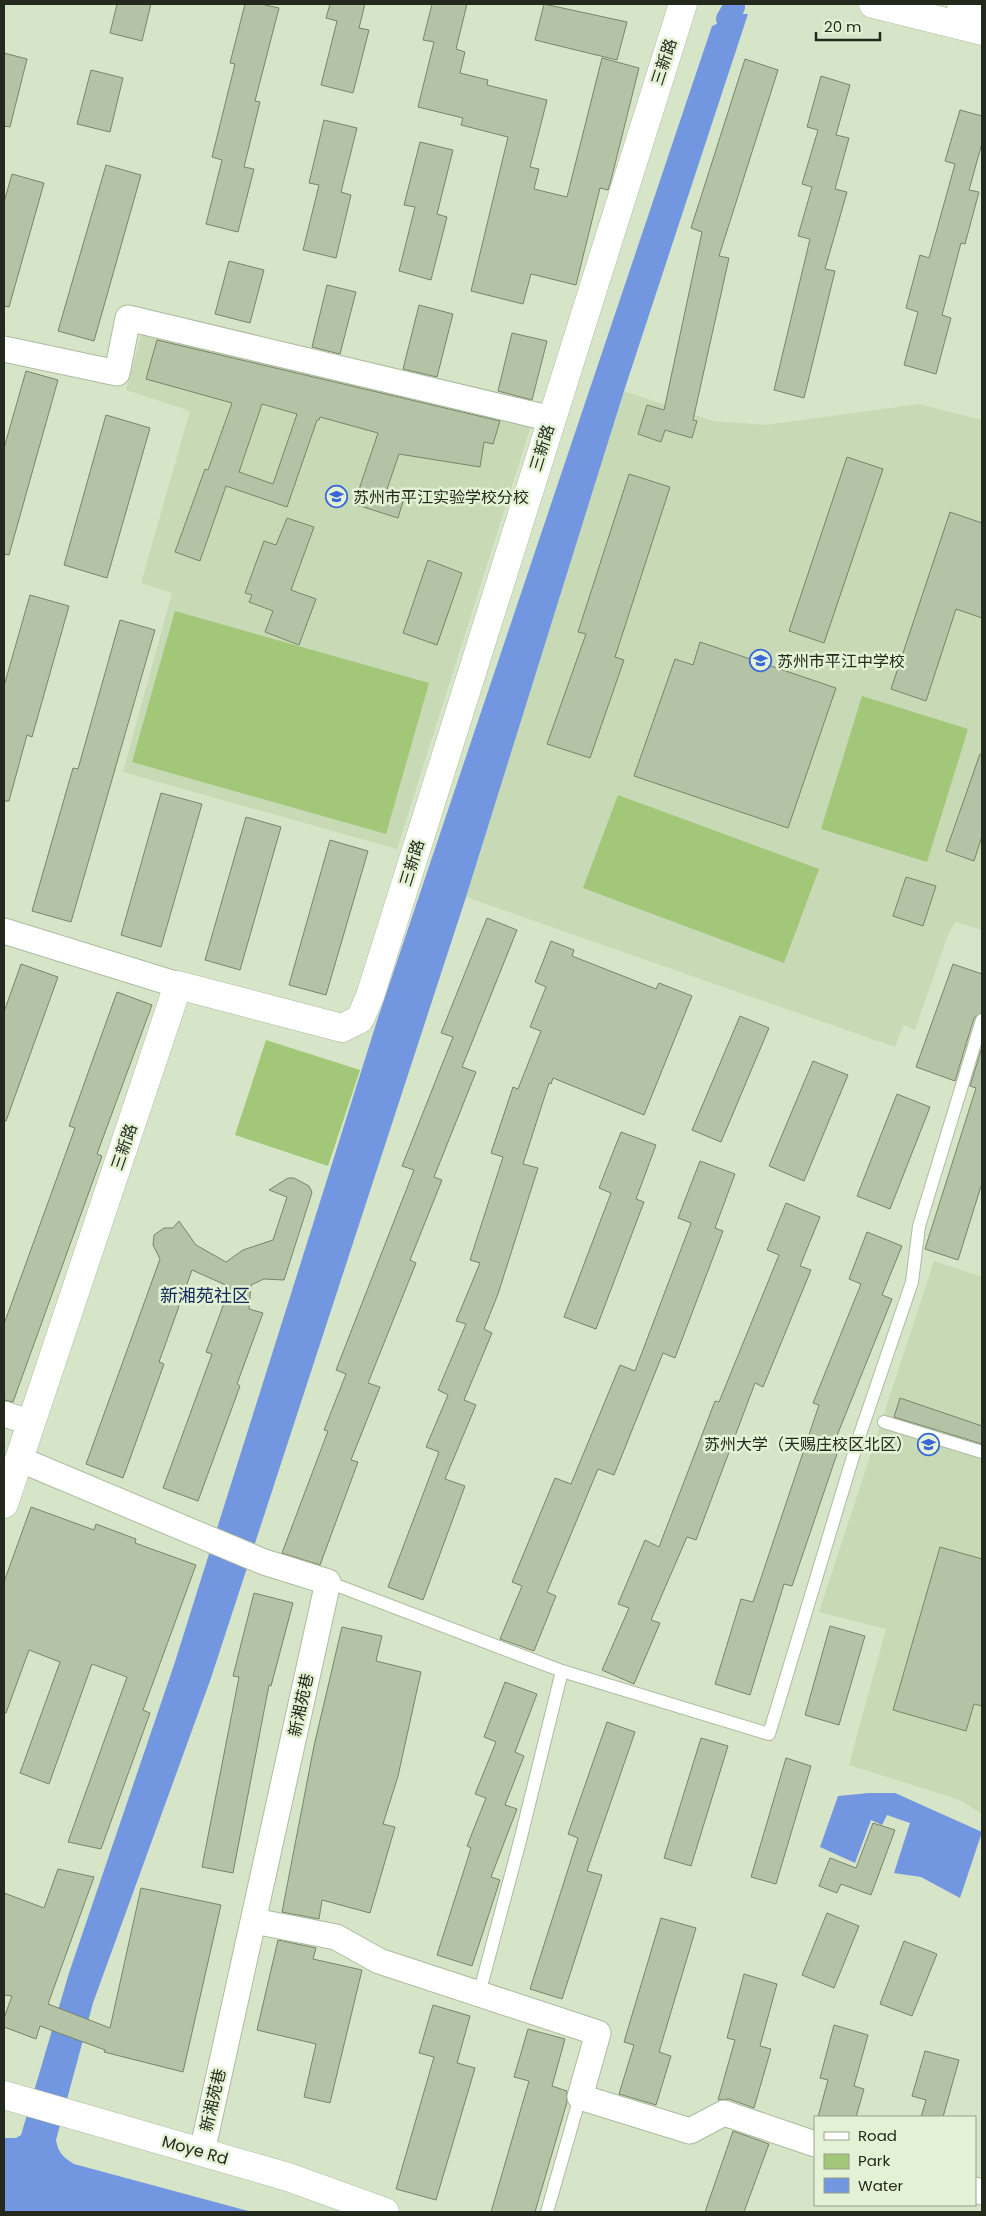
<svg xmlns="http://www.w3.org/2000/svg" width="986" height="2216" viewBox="0 0 986 2216" font-family="Poppins,'Noto Sans SC',sans-serif">
<rect width="100%" height="100%" fill="#d6e5c7"/>
<g fill="#c7d9b5">
<polygon points="146,317 536,410 397,849 123,772 172,593 141,583 190,411 126,390"/>
<polygon points="624,391 713,421 766,425 919,404 982,420 982,930 955,922 948,935 915,1030 903,1025 895,1047 466,897"/>
<polygon points="934,1261 982,1277 982,1814 960,1800 849,1765 886,1629 819,1612"/>
</g>
<g fill="#a3c779">
<polygon points="175,611 429,683 386,834 132,762"/>
<polygon points="862,696 968,729 927,862 821,829"/>
<polygon points="618,795 819,869 784,963 583,888"/>
<polygon points="266,1040 360,1070 328,1166 235,1135"/>
</g>
<g fill="#7396e1">
<path d="M738,14h10l-124,377 -158,506 -255,781 -118,325 -37,137c2,13 8,18 18,24l178,48h-248v-74h12l5,-3 48,-162 105,-308 203,-644 335,-995z"/>
<polygon points="869,1793 895,1793 982,1832 960,1898 921,1877 894,1873 910,1823 887,1815 882,1825 871,1820 855,1863 820,1847 838,1796"/>
</g>
<g fill="none" stroke-linecap="round" stroke-linejoin="round">
<polyline stroke="#7396e1" stroke-width="22" points="727,19 734,7"/>
</g>
<g fill="#b4c2a5" stroke="#78856a" fill-rule="evenodd">
<polygon points="117,4 151,4 142,41 110,33"/>
<polygon points="245,4 261,4 279,8 255,101 260,102 244,167 254,169 238,232 206,224 222,160 212,157 235,64 230,63"/>
<polygon points="330,4 365,4 359,28 369,30 353,93 321,85 337,21 326,18"/>
<polygon points="432,4 467,4 456,49 465,52 460,73 488,80 487,85 547,100 530,167 539,169 534,189 567,197 602,58 639,68 611,180 608,190 600,188 576,285 531,274 523,304 471,291 508,137 461,125 463,118 418,107 434,42 423,40"/>
<polygon points="544,4 627,22 617,60 535,40"/>
<polygon points="4,53 27,59 10,127 4,126"/>
<polygon points="745,59 778,70 719,256 729,258 693,420 697,421 692,438 665,430 661,442 638,434 647,405 664,410 702,232 691,228"/>
<polygon points="91,70 123,78 110,132 77,124"/>
<polygon points="821,76 850,85 836,135 849,138 835,189 847,192 825,269 835,271 804,398 774,390 810,239 798,236 812,187 802,184 818,130 807,127"/>
<polygon points="960,110 982,116 982,143 969,190 979,192 965,244 961,243 942,315 951,318 936,374 904,365 918,312 906,308 920,255 929,258 955,164 945,161"/>
<polygon points="324,120 357,128 341,192 351,195 336,258 303,250 319,185 309,183"/>
<polygon points="420,142 453,150 437,214 447,217 431,280 399,271 415,207 404,205"/>
<polygon points="106,165 141,175 94,341 58,331"/>
<polygon points="12,174 44,183 9,307 4,306 4,202"/>
<polygon points="229,261 264,270 250,323 215,314"/>
<polygon points="327,285 356,292 340,354 312,347"/>
<polygon points="419,305 453,314 437,377 403,369"/>
<polygon points="512,333 547,341 532,400 498,391"/>
<path d="M157,340l93,22 250,59 -7,23 -9,-2 -4,25 -81,-13 -12,35 18,6 -7,23 -44,-14 24,-71 -58,-16 -1,3h-2l-30,87 -61,-21 -26,75 -25,-9 30,-83 3,1 24,-67 -86,-24zM262,404l35,10 -24,70 -34,-12z"/>
<polygon points="26,371 58,380 9,555 4,554 4,448"/>
<polygon points="106,415 150,428 107,578 64,565"/>
<polygon points="847,457 883,469 824,643 789,631"/>
<polygon points="629,474 670,487 615,657 624,660 590,758 547,744 586,634 578,632"/>
<polygon points="950,512 982,523 982,618 956,609 926,701 891,689"/>
<polygon points="287,518 314,527 291,590 316,599 299,645 265,632 273,611 249,602 252,595 245,593 264,541 276,545"/>
<polygon points="428,560 462,573 437,645 403,633"/>
<polygon points="30,595 69,606 32,737 27,735 9,801 4,801 4,686"/>
<polygon points="120,620 155,630 71,922 32,911 73,768 78,769"/>
<polygon points="700,642 836,688 788,828 634,776 675,659 693,665"/>
<polygon points="980,754 982,755 982,836 974,861 946,851"/>
<polygon points="161,793 202,804 161,947 121,935"/>
<polygon points="246,817 281,827 240,970 205,960"/>
<polygon points="330,840 368,851 326,995 289,985"/>
<polygon points="906,877 936,886 923,926 893,916"/>
<polygon points="487,918 517,930 462,1067 476,1072 434,1177 442,1180 410,1260 416,1263 368,1383 380,1387 351,1460 358,1462 320,1565 282,1553 328,1431 324,1430 346,1374 336,1370 414,1170 402,1166 453,1037 441,1033"/>
<polygon points="551,941 574,950 572,956 656,989 659,983 692,996 644,1115 553,1078 551,1084 549,1083 523,1164 538,1168 498,1294 484,1329 492,1333 464,1400 476,1405 445,1479 465,1486 423,1600 388,1587 439,1452 426,1447 448,1395 438,1390 466,1324 456,1321 480,1263 470,1260 503,1157 491,1153 513,1087 518,1089 541,1031 530,1027 546,987 535,982"/>
<polygon points="21,964 58,977 6,1121 4,1121 4,1012"/>
<polygon points="953,964 982,974 982,1012 974,1018 955,1081 916,1067"/>
<polygon points="117,992 152,1005 97,1154 102,1156 13,1402 4,1400 4,1324 75,1128 69,1126"/>
<polygon points="740,1016 769,1028 721,1142 692,1130"/>
<polygon points="982,1047 982,1183 958,1260 925,1249 976,1088 970,1086"/>
<polygon points="813,1061 848,1075 804,1181 769,1166"/>
<polygon points="897,1094 930,1107 890,1209 857,1196"/>
<polygon points="621,1132 656,1145 636,1199 644,1202 596,1329 564,1317 611,1193 599,1188"/>
<polygon points="700,1161 735,1174 715,1228 723,1231 675,1358 663,1353 614,1475 598,1469 547,1592 556,1596 534,1651 500,1639 522,1586 512,1582 555,1478 571,1484 620,1365 635,1371 691,1223 678,1218"/>
<polygon points="288,1178 294,1178 309,1186 312,1192 309,1202 284,1280 264,1279 251,1285 249,1309 263,1313 237,1384 240,1386 198,1501 163,1488 212,1354 206,1352 230,1287 192,1270 159,1362 164,1364 123,1478 86,1464 160,1259 153,1245 154,1235 164,1228 173,1228 179,1221 196,1245 226,1262 243,1250 273,1240 287,1197 269,1190"/>
<polygon points="786,1203 820,1217 800,1266 811,1270 763,1387 755,1383 696,1540 687,1537 651,1620 660,1623 634,1684 602,1670 629,1608 618,1604 645,1540 659,1547 715,1401 719,1402 779,1255 767,1250"/>
<polygon points="867,1232 902,1246 882,1295 892,1299 834,1443 840,1445 792,1586 784,1584 750,1695 715,1684 741,1599 753,1602 819,1405 813,1403 861,1284 849,1279"/>
<polygon points="900,1398 982,1426 982,1444 894,1417"/>
<polygon points="31,1507 94,1530 96,1524 136,1539 135,1543 196,1565 143,1710 150,1713 101,1849 68,1842 127,1677 92,1664 49,1784 20,1773 60,1662 29,1650 6,1713 4,1713 4,1582"/>
<polygon points="940,1547 982,1559 982,1706 974,1704 966,1731 893,1710"/>
<polygon points="254,1593 293,1603 271,1686 269,1685 233,1873 202,1867 239,1677 233,1676"/>
<polygon points="830,1626 865,1636 839,1725 805,1715"/>
<polygon points="342,1627 382,1636 376,1661 421,1672 398,1776 383,1824 395,1827 370,1913 322,1900 319,1919 282,1912 314,1746"/>
<polygon points="505,1682 537,1694 515,1752 524,1756 505,1805 517,1809 491,1877 500,1880 472,1966 437,1955 471,1848 467,1846 486,1798 475,1794 496,1742 484,1737"/>
<polygon points="607,1722 635,1732 587,1871 602,1875 562,1999 530,1989 578,1838 568,1834"/>
<polygon points="701,1738 728,1746 691,1866 664,1858"/>
<polygon points="786,1758 811,1766 776,1884 751,1877"/>
<polygon points="873,1823 895,1830 871,1895 841,1884 837,1893 819,1886 830,1858 856,1868"/>
<polygon points="58,1869 94,1877 48,2004 110,2028 141,1888 221,1905 183,2072 104,2052 105,2050 40,2026 36,2039 4,2027 4,2018 12,1996 4,1995 4,1893 44,1908"/>
<polygon points="827,1913 859,1926 834,1988 802,1975"/>
<polygon points="661,1918 696,1928 659,2052 671,2056 656,2105 619,2094 634,2045 624,2042"/>
<polygon points="278,1940 316,1948 313,1959 362,1970 330,2103 304,2097 316,2044 257,2030"/>
<polygon points="904,1941 937,1954 912,2016 880,2004"/>
<polygon points="744,1974 777,1984 760,2046 771,2049 754,2108 729,2099 718,2100 735,2040 727,2038"/>
<polygon points="433,2005 470,2016 457,2063 475,2068 436,2200 396,2189 434,2057 419,2053"/>
<polygon points="834,2025 868,2035 854,2086 864,2089 856,2117 818,2117 828,2080 820,2078"/>
<polygon points="528,2029 565,2039 552,2086 567,2091 567,2102 535,2212 491,2212 529,2081 514,2077"/>
<polygon points="925,2051 959,2060 943,2117 921,2117 926,2100 912,2096"/>
<polygon points="733,2131 769,2144 744,2212 705,2212"/>
</g>
<g fill="none" stroke-linecap="round" stroke-linejoin="round">
<defs>
<g id="lane">
<polyline points="884,1422 982,1452"/>
<polyline points="328,1582 562,1671 769,1734 858,1440 912,1282 919,1226 982,1020"/>
<polyline points="479,1994 520,1841 562,1671"/>
<polyline points="547,2212 580,2097"/>
</g>
<g id="street">
<polyline points="4,349 117,373 128,318 552,419"/>
<polyline points="4,931 178,985"/>
<polyline points="4,1414 32,1423"/>
<polyline points="19,1459 264,1562 328,1582 202,2152"/>
<polyline points="254,1921 336,1937 379,1961 598,2033 580,2097 690,2131 724,2113 815,2144"/>
<polyline points="975,2190 982,2192"/>
</g>
<g id="secondary">
<polyline points="4,1504 178,985 342,1028 360,1019 370,996 683,4"/>
<polyline points="4,2095 288,2177 385,2212"/>
</g>
<polyline id="primary" points="873,4 982,31"/>
<polyline id="highway" points="961,4 982,9"/>
</defs>
<use href="#lane" stroke="#adbb9f" stroke-width="14"/>
<use href="#street" stroke="#adbb9f" stroke-width="27"/>
<use href="#secondary" stroke="#adbb9f" stroke-width="29"/>
<use href="#primary" stroke="#adbb9f" stroke-width="29"/>
<use href="#highway" stroke="#adbb9f" stroke-width="29"/>
<use href="#lane" stroke="#fff" stroke-width="12"/>
<use href="#street" stroke="#fff" stroke-width="25"/>
<use href="#secondary" stroke="#fff" stroke-width="28"/>
<use href="#primary" stroke="#fff" stroke-width="28"/>
<use href="#highway" stroke="#fff" stroke-width="28"/>
</g>
<defs>
<symbol id="school-ring" viewBox="-11 -11 22 22"><circle r="9.5" fill="#e3f2d4" stroke="#3967d8" stroke-width="1.5"/><path d="M0-5L7-2L0 1L-7-2ZM-4 1L0 2.5L4 1V4Q0 6-4 4Z" fill="#3967d8"/></symbol>
<symbol id="university-ring" viewBox="-11 -11 22 22"><circle r="9.5" fill="#e3f2d4" stroke="#3967d8" stroke-width="1.5"/><path d="M0-5L7-2L0 1L-7-2ZM-4 1L0 2.5L4 1V4Q0 6-4 4Z" fill="#3967d8"/></symbol>
</defs>
<g fill-rule="evenodd">
<use href="#school-ring" x="324" y="484" width="25" height="25"/>
<use href="#school-ring" x="748" y="648" width="25" height="25"/>
<use href="#university-ring" x="916" y="1432" width="25" height="25"/>
</g>
<g text-anchor="middle" dominant-baseline="central" stroke-width="5" stroke-linejoin="round" paint-order="stroke">
<g font-size="16" fill="#24291e" stroke="#e3f2d4">
<text transform="translate(664 62) rotate(-72)">三新路</text>
<text transform="translate(542 448) rotate(-73)">三新路</text>
<text transform="translate(412 863) rotate(-73)">三新路</text>
<text transform="translate(124 1147) rotate(-71)">三新路</text>
<text transform="translate(301 1705) rotate(-78)">新湘苑巷</text>
<text transform="translate(213 2100) rotate(-77)">新湘苑巷</text>
<text transform="translate(195 2150) rotate(16)">Moye Rd</text>
</g>
<g font-size="16" fill="#24291e" stroke="#e3f2d4" text-anchor="start">
<text x="353" y="497">苏州市平江实验学校分校</text>
<text x="777" y="661">苏州市平江中学校</text>
<text x="912" y="1444" text-anchor="end">苏州大学（天赐庄校区北区）</text>
</g>
<g font-size="18" fill="#11275c" stroke="#e3f2d4">
<text x="205" y="1295">新湘苑社区</text>
</g>
</g>
<rect width="986" height="2216" fill="none" stroke="#24291e" stroke-width="10"/>
<rect x="814" y="2116" width="162" height="90" fill="#e3f2d4" stroke="#97a28b"/>
<rect x="824" y="2132" width="25" height="8" fill="#ffffff" stroke="#97a28b"/>
<text x="858" y="2141" font-size="15" fill="#24291e">Road</text>
<rect x="824" y="2154" width="25" height="15" fill="#a3c779" stroke="#97a28b"/>
<text x="858" y="2166" font-size="15" fill="#24291e">Park</text>
<rect x="824" y="2178" width="25" height="15" fill="#7396e1" stroke="#97a28b"/>
<text x="858" y="2191" font-size="15" fill="#24291e">Water</text>
<path d="M816 32v8h64v-8" fill="none" stroke="#24291e" stroke-width="2.5"/>
<text x="824" y="32" font-size="15" fill="#24291e" stroke="#e3f2d4" stroke-width="4" paint-order="stroke">20 m</text>
</svg>
